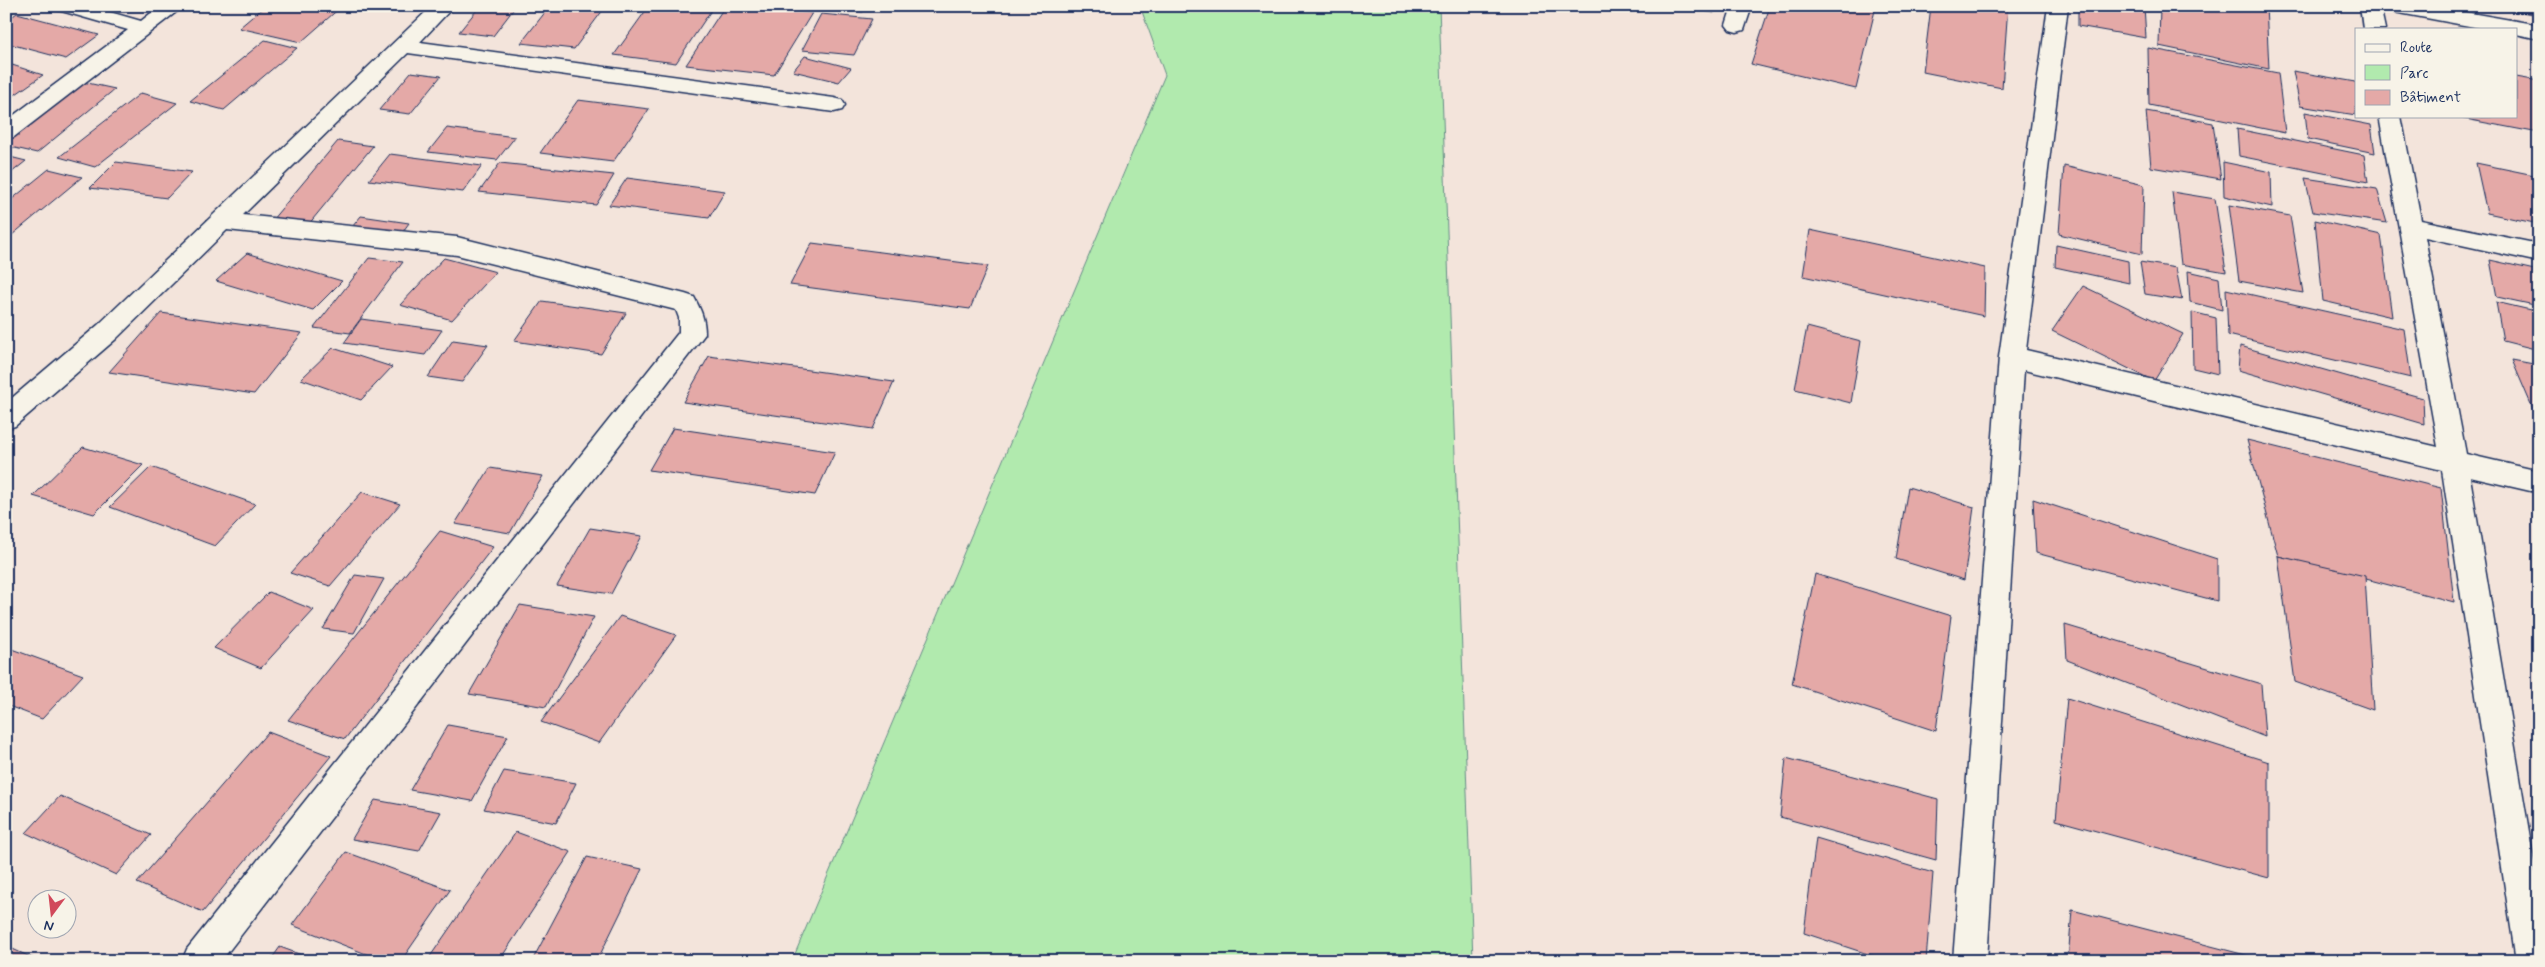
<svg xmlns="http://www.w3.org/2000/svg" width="2545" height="967" viewBox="0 0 2545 967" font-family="Mynerve,sans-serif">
<rect width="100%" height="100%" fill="#f3e4db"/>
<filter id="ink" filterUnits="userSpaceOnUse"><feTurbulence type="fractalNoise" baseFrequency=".02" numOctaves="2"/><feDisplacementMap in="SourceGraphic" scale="10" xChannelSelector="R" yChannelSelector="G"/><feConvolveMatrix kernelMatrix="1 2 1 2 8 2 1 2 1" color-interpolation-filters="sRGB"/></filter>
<g filter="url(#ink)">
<polygon fill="#b1eaae" stroke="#668c86" points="1140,6 1439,6 1473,961 792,961 1165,75"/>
<g fill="#e4a9a7" stroke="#1b2f5e">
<polygon points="265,6 342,6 301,42 239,28"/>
<polygon points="480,6 516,6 493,36 459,32"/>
<polygon points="550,6 606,6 574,49 521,43"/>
<polygon points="649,6 714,6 676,63 614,55"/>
<polygon points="725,6 754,6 812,13 774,75 686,65"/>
<polygon points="818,6 866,6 863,12"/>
<polygon points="1675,6 1715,6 1714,13"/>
<polygon points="1770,6 1876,6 1856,89 1751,64"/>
<polygon points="1931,6 2008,6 2002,88 1923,72"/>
<polygon points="2078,6 2144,6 2146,38 2078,26"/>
<polygon points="2160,6 2266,6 2269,69 2159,46"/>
<polygon points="2485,6 2536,6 2539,15"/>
<polygon points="17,13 99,35 66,59 6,43 6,21"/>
<polygon points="821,14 872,19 854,55 802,50"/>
<polygon points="265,40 297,48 224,110 190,101"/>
<polygon points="2148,48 2278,73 2285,133 2149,105"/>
<polygon points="805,56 851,68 839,82 793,71"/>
<polygon points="6,63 43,75 6,101"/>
<polygon points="2293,71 2356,82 2356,115 2300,106"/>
<polygon points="411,72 441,76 410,114 379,110"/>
<polygon points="2516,77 2539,81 2539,133 2460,118 2516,116"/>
<polygon points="83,82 115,89 37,153 6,146 6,143"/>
<polygon points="141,93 177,103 95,167 59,157"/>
<polygon points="578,100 649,109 613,162 540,153"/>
<polygon points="2146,111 2213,123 2221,179 2151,167"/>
<polygon points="2305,112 2371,125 2375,153 2308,139"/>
<polygon points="447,128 515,137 497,160 428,152"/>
<polygon points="2237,129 2364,155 2368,182 2239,156"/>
<polygon points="338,141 373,146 308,225 272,220"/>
<polygon points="390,154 482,166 463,192 369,180"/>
<polygon points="6,156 26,161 6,177"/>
<polygon points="116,162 192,172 167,198 90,188"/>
<polygon points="2223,162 2271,172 2272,207 2224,196"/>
<polygon points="500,163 614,175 596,205 479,192"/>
<polygon points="2476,163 2539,176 2539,224 2487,213"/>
<polygon points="2064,166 2144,185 2142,254 2059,234"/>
<polygon points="49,169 82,177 6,240 6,204"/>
<polygon points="627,178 725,191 709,218 609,205"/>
<polygon points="2305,178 2377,189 2387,223 2313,212"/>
<polygon points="2172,192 2215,199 2226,272 2181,264"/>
<polygon points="2229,205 2290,216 2303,293 2239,281"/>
<polygon points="361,216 409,223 401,234 352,227"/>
<polygon points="2315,220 2381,235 2392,317 2323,301"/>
<polygon points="1810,230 1985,268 1984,316 1803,276"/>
<polygon points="812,243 988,266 970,309 790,285"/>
<polygon points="2056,245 2128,261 2129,283 2055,267"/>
<polygon points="247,253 342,281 313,310 216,281"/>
<polygon points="369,258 403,262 350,333 314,328"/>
<polygon points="444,258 496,272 452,320 400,305"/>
<polygon points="2490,260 2539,271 2539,306 2497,297"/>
<polygon points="2140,262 2176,268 2182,300 2145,294"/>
<polygon points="2188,271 2219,278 2222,310 2190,302"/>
<polygon points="2083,286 2183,334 2154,381 2052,331"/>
<polygon points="2226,289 2404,329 2411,378 2228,335"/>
<polygon points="542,301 626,313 601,354 514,341"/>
<polygon points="2496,302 2539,312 2539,350 2503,341"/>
<polygon points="2192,312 2216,318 2218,374 2193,368"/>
<polygon points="161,313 302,333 254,394 109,372"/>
<polygon points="361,319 442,330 425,355 344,343"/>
<polygon points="1807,327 1861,341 1851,403 1795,389"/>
<polygon points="453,340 488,345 462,382 428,377"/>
<polygon points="2240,346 2423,398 2424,424 2238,370"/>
<polygon points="333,348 392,367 361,400 301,379"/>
<polygon points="709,356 894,382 873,429 683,402"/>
<polygon points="2512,360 2539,365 2539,423"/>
<polygon points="673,428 835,452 815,495 649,470"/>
<polygon points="2247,440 2441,488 2454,602 2278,556"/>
<polygon points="83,447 143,465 94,514 33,496"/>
<polygon points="151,467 255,504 215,546 110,507"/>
<polygon points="490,468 543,476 510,533 455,524"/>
<polygon points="1908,487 1974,507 1964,580 1896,559"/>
<polygon points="362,492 400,504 330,586 290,573"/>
<polygon points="2033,499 2217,559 2217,601 2036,553"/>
<polygon points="590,528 642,536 611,594 557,586"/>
<polygon points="440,531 493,547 345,739 288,720"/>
<polygon points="2278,556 2365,576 2373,710 2295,682"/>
<polygon points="1815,574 1951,616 1936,731 1792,684"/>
<polygon points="355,575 384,579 354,633 323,629"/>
<polygon points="269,592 314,610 261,668 214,648"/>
<polygon points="520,605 594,617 546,707 469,694"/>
<polygon points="620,616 676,635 599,743 541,722"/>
<polygon points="2065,625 2261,684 2265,737 2067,660"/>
<polygon points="6,647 83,675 42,719 6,705"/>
<polygon points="2067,698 2269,762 2269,878 2056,820"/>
<polygon points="448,725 508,736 472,801 410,790"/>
<polygon points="268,732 331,756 203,912 137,883"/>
<polygon points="1786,758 1938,799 1936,860 1780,817"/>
<polygon points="504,771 576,783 556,823 484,809"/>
<polygon points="60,796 151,835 116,875 26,833"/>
<polygon points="375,800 441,812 419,851 352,839"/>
<polygon points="516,832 571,852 499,961 427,961"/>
<polygon points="1816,838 1933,873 1926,961 1889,961 1804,933"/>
<polygon points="346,852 450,890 401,961 384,961 292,925"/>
<polygon points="587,857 642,869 597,961 532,961"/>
<polygon points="2072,910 2261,959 2261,961 2068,961"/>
<polygon points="6,946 39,961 6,961"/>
<polygon points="280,947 318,961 270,961"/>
</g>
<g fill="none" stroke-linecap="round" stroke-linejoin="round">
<defs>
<g id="minor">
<polygon points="55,6 89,6 141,21 160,6 184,6 14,137 6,139 6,121 128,30 58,10"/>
<path d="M432,6h22l-34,36 414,56 8,2 3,5 -3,5 -8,2 -426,-59 -165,162 214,22 228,57 9,3c7,13 11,22 11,37l-484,627h-39l5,-12 492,-617v-14l-3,-8 -219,-55 -230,-25 -111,109 -101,87 -9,3v-26l92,-78z"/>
<polygon points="1732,6 1752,6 1744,30 1737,32 1730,30 1726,25"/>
<polygon points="2048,6 2068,6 2026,350 2438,447 2379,116 2401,116 2421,220 2539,244 2539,262 2425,237 2466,454 2539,471 2539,493 2470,477 2539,892 2539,961 2516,961 2442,470 2024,370 1987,961 1953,961 1999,357"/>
<polygon points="2360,6 2380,6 2385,29 2363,29"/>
<polygon points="2384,6 2431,6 2539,25 2539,39 2516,34 2516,29 2485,29 2394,12 2387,10"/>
</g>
</defs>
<use href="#minor" stroke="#1b2f5e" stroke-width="3"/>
<use href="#minor" fill="#f7f3e8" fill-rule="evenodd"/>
</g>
</g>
<rect width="2545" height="967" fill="none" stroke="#f7f3e8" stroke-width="25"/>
<rect x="12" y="12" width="2520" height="942" fill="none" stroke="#1b2f5e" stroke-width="2" filter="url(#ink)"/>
<rect x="2355" y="28" width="162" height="90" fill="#f7f3e8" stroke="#9fa5b1"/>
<rect x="2365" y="44" width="25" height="8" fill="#f7f3e8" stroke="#9fa5b1"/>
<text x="2400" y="52" font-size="15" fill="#1b2f5e">Route</text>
<rect x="2365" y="65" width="25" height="15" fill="#b1eaae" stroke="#9fa5b1"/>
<text x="2400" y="78" font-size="15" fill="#1b2f5e">Parc</text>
<rect x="2365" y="90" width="25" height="15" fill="#e4a9a7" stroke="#9fa5b1"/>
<text x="2400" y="102" font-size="15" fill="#1b2f5e">Bâtiment</text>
<g transform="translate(52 914) rotate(195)"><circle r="24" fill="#f7f3e8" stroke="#9fa5b1"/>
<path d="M0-4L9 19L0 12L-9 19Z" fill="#d1495b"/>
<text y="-8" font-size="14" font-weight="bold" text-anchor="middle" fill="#1b2f5e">N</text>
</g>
</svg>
